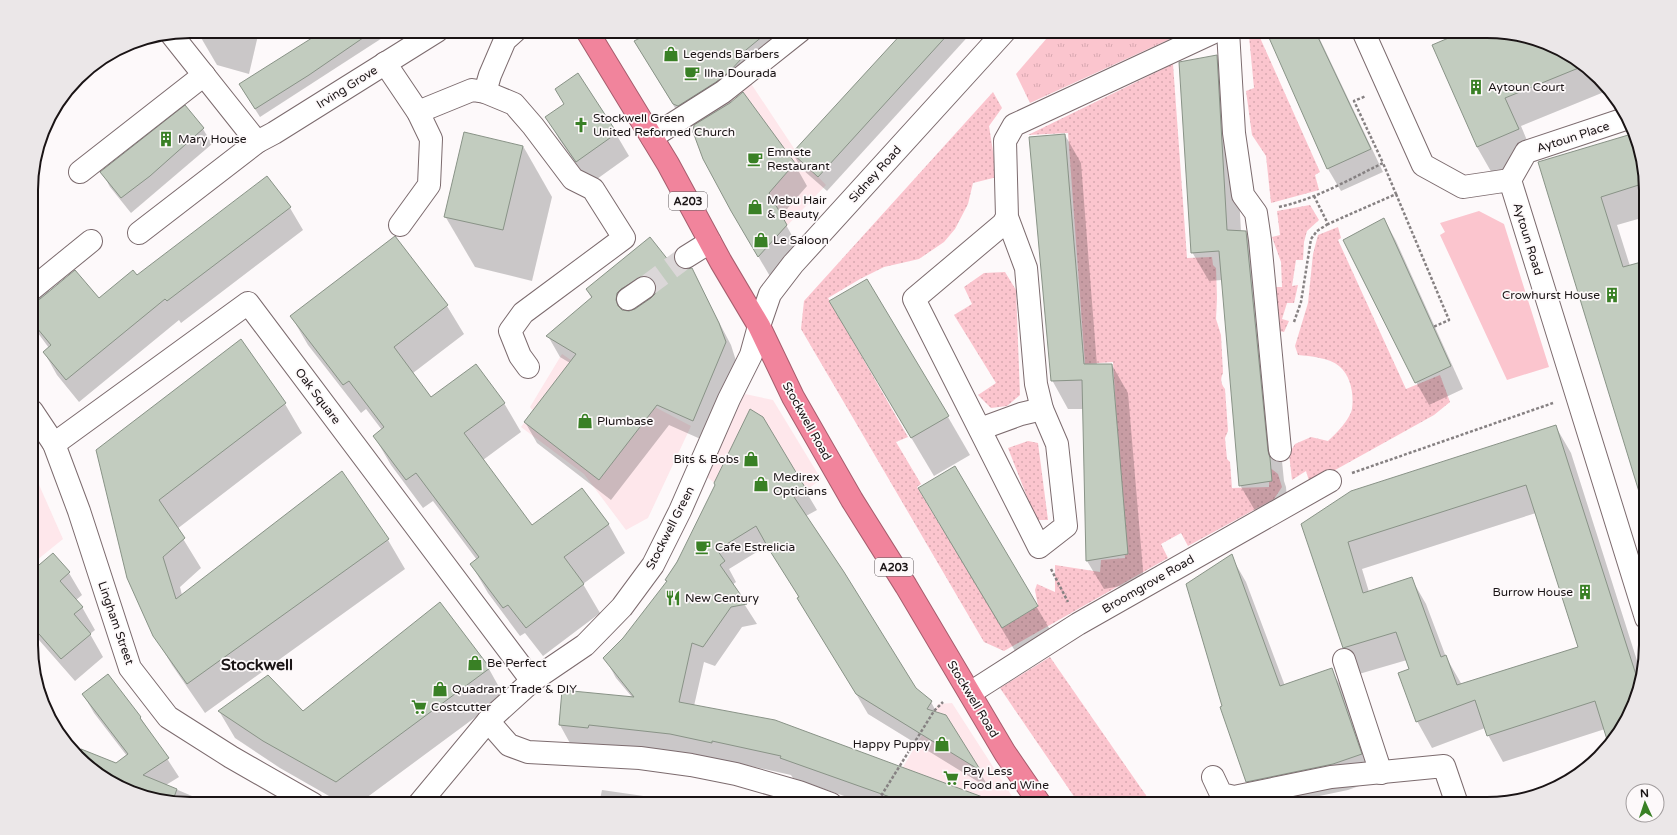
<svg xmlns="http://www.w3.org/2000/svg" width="1677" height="835" viewBox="0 0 1677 835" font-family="'Varela Round',sans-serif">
<defs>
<pattern id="grass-dots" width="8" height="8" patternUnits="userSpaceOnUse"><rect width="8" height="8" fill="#fbc5ce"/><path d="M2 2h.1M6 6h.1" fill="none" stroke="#d7a8b0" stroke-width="1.8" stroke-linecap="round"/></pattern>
<pattern id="park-tufts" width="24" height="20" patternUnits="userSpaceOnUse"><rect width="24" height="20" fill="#fbc5ce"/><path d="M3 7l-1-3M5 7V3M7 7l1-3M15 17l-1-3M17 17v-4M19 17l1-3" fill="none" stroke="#d7a8b0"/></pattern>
</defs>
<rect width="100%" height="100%" fill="#fdf9fa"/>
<g fill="#fee7eb">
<polygon points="750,82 801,159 826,185 762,252 742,229 731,211 701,155 693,132 694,123"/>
<polygon points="562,354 590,373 691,426 648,518 626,530 584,474 521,427 533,411 530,407"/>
<polygon points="745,394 773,400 821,479 799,496 779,508 717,485 702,473 732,414"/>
<polygon points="32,469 63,539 32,564"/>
<polygon points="952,703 1017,804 881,804 922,735 938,704"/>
</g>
<g fill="url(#grass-dots)">
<polygon points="1254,31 1257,31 1320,172 1315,175 1319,190 1271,203 1266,156 1252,135 1246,91 1254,88 1249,36"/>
<path d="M1173,64l14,194 25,-1 1,8 3,3 1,30 -1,21 5,16 2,38c-3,6 -2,11 2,16l3,42 -3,7 2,21 3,3 2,26 37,-1v-20l9,7 4,13 -8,12 -86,47 -7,-13 -20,11 7,14 -164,93 -20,-9 -183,-313 3,-28 189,-209 9,16 -13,18 8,51 -24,6 -5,21 -13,25 -11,13 -25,17 -35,8 -24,12 -32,19 80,139 -12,5 25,42 -4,3 85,141 36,-22 -3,-16 2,-6 18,8v-27l45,7 1,-12 24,-2 -12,-196 -28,2 -17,-231 -40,2z"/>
<polygon points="1310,205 1319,220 1307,231 1304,242 1303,260 1296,260 1292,286 1298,285 1294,303 1287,303 1282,319 1289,321 1284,332 1279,331 1276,287 1282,287 1281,262 1272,237 1280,235 1277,211"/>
<path d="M1338,227l3,11 -3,2 68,149 34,-14 10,27 -16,13 -124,69 -4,-13 -14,9 -3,-26 6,-10 16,-7 17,4c8,-7 22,-22 24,-32 2,-15 -1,-33 -13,-43 -9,-8 -29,-10 -41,-11l-3,-9 13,-43 5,-49 5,-19z"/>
<polygon points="1005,272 1016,290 1020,395 1007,406 991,408 978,395 996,383 954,315 972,304 964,287 984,273"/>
<polygon points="1028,441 1038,443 1048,520 1036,520 1008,448"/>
<polygon points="1050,657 1152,804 1080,804 1073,795 1000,688"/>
</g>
<polygon fill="url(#park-tufts)" points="1053,31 1166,31 1170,39 1030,103 1016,74"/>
<g fill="#fbc5ce">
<polygon points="1166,31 1187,31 1170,39"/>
<polygon points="1479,211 1504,224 1549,367 1507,380 1440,235 1445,232 1440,223"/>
</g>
<g fill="#0003" fill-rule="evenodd">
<polygon points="202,31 259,31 249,74 217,65 200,36"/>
<polygon points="323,31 393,31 260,117 245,93"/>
<polygon points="653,31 781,31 790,46 730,101 794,163 807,186 781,216 799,248 771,278 745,234 694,132 695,124 691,127 686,126 635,42 655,33"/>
<polygon points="905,31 973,31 827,191 802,169 793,154"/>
<polygon points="1267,31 1316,31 1383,172 1341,191 1328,169"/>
<polygon points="1467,31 1476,31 1557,47 1609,90 1521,126 1534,157 1493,175 1477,147"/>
<polygon points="135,42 73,87 85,71 129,43"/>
<polygon points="1216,57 1233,85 1241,232 1245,232 1262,261 1284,481 1286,487 1288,509 1257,514 1240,485 1222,280 1209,281 1192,252"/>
<polygon points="185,107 203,129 212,144 131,213 110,187 102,172"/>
<polygon points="547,117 616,134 629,156 590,184 559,139"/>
<polygon points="1065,135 1081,163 1097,365 1112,365 1128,393 1144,582 1104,589 1087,561 1084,409 1068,409 1052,380"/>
<polygon points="523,146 552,197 532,281 475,267 445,216"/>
<polygon points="1539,163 1645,169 1645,217 1617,225 1630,266 1645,262 1646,509"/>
<polygon points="290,208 303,230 181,323 179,320 79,402 57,375 44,352 49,348 32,325 32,263 50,292 98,299 137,276"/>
<polygon points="1384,219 1396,241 1463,389 1429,405 1416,382"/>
<polygon points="394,237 447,306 464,334 413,373 431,398 504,403 521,432 483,460 532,527 582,489 609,525 625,553 583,584 600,613 543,656 525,633 520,636 488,593 471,564 477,560 433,501 423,508 391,465 374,436 382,430 366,409 361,413 308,345 291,316"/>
<path d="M673,259l6,9 7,2 5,-1 40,76 6,19 -32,77 -36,-16 -58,75 -74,-57 -12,-21 45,-59 -10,-6 -12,-21 44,-37 -5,-9 82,-28zM647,300l1,1 -17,11 -1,-1z"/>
<polygon points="853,340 948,417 970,455 934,476"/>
<polygon points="241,341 285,404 302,433 177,529 201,568 180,587 182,595 388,540 405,569 205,713 172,665 154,635 97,450"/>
<polygon points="762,418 817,510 806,516 915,689 931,702 937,713 945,716 990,789 868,714 768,545 729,569 736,582 732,585 757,624 742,627 715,666 704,662 694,706 775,721 999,804 867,804 793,778 791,775 723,760 600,744 599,748 571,745 560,725 632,697 616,678 605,658 623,639 668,582 666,580"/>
<path d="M1556,427l15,26 69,217 -10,45 -20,30 -5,-16 -102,33 -15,-27 -3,-7 -53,20 -15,-27 -7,-51 -3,-10 -48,14 -15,-27 -42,-123zM1536,513l43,134 -117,38 -16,-28 -20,-53 -15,-26 -42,14 -7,-23z"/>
<polygon points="955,468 1059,645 1024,666 941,527"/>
<polygon points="1231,556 1246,582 1285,686 1331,669 1346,696 1376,780 1348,790 1281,804 1259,804 1247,781 1223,707"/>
<polygon points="32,572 69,573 82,595 76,600 82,607 95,630 90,634 103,657 75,681 32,632"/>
<polygon points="489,669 504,696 358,804 343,804 280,768 235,738 219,711 302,713"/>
<polygon points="83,694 140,717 179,777 166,785 211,804 190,804 120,788 103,774 127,756 94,713"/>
<polygon points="1561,784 1538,796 1510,801 1509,801"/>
<polygon points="602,790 685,802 685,798 716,804 599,804"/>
</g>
<g fill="#c2ccbf" stroke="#899387" fill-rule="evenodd">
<polygon points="323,31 373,31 309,75 255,109 239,84"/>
<polygon points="654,31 769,31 741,54 743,57 729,72 716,82 678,106 673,104 634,41"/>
<polygon points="904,31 951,31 818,177 792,153"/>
<polygon points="1266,31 1315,31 1371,149 1327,169"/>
<polygon points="1465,31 1488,31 1557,47 1581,67 1505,98 1519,129 1477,147 1432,45"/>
<polygon points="1217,55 1227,230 1246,231 1268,451 1270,458 1272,481 1239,486 1219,251 1191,253 1179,62"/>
<polygon points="578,73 617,133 576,162 545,117 564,104 555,89"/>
<polygon points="743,92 795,163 769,193 787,225 758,257 731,211 703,159 693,132 694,125 730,103"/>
<polygon points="185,105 204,128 150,176 121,198 100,172"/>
<polygon points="464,132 523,146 503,230 444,217"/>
<polygon points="1635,133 1645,169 1645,183 1601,197 1623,267 1645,261 1646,494 1640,495 1538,162"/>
<polygon points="1065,134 1084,364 1112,364 1128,554 1086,561 1082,380 1051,381 1029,137"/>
<polygon points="267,176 291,207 167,301 165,299 66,380 43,352 51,345 32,322 32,302 40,299 75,270 99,298 133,270 137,275"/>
<polygon points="1384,218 1451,366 1415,383 1343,240"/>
<polygon points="395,236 448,305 394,347 431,397 476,364 505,403 464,433 532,525 582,488 609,524 564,557 584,584 526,628 508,605 503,608 470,564 479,557 416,473 406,480 373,436 384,427 349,381 343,385 290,316"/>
<path d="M650,237l19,24 5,-4 1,6 5,5 6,1 6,-1 27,55 7,19 -33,79 -36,-16 -58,75 -75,-58 52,-68 -30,-18 46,-39 -6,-8zM643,276l6,1 5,4 2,6 -1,7 -4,4 -16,11 -6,2 -7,-1 -4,-4 -2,-6 1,-7 4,-4z"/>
<polygon points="867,279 949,416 911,438 829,301"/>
<polygon points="241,339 286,403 159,500 185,538 163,557 176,599 342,471 389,539 187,684 153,636 127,578 96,450"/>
<polygon points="750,409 763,417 806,489 794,497 844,572 916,688 932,701 927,709 946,715 981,771 856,694 797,598 799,597 770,551 756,526 717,550 725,561 720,565 747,604 731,607 703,647 692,643 679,702 775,720 996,802 996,804 886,804 890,797 780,758 781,756 712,741 712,743 670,734 589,725 588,728 559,725 562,690 634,697 603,658 623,638 667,581 665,580 677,562 715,485 714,483"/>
<path d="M1556,425l82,256 -8,34 -21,31 -14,-45 -108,35 -12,-36 -59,22 -18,-49 11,-4 -13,-37 -53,16 -42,-124 50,-33zM1526,485l52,162 -121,38 -11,-30 -5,2 -29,-80 -49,16 -15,-51z"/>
<polygon points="955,466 1038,606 1002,628 918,488"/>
<polygon points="53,553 70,572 60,581 83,607 74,614 91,634 61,659 32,626 32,571"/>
<polygon points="1232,554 1280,686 1332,668 1362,754 1333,764 1246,782 1220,707 1222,706 1186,584"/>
<polygon points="440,602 490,668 336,782 263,741 218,711 268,675 303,711"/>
<polygon points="108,674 141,717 140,718 169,758 143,775 177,789 173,800 120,788 79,754 81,749 116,763 128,754 82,694"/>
</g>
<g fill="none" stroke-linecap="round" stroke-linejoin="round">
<polyline stroke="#dbd7d8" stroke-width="22" stroke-dasharray="22 11" stroke-linecap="butt" points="644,288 686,257"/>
<defs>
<g id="minor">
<polyline points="1228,31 1234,133 1243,195 1256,213 1260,240 1280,450"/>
<polyline points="1363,31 1423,165 1463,187 1510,180 1646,618"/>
<polyline points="172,35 257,142"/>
<polyline points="385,63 418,112 431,139 429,185 400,225"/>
<polyline points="485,92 490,75 505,40 515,31"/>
<polyline points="418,112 472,90 485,92 514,104 533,126 573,179 593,189 624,238 523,313 510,331 520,356 528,367"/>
<polyline points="652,137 723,92 800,31"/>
<polyline points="80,172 204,75"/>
<polyline points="1510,180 1526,152 1628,118"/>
<polyline points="1007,217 1003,224 914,299 1039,547 1066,526 1057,444 1042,409 1036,384 1026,268 1007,217 1005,141 1014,125 1216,31"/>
<polyline points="139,233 257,142 274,133 437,31"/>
<polyline points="686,257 710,242"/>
<polyline points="32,289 91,241"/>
<polyline points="628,299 644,288"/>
<polyline points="32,411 54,444 79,511 130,668 168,717 231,757 313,804"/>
<polyline points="980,429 1021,414 1042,409"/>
<polyline points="54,444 248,303 532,681"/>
<polyline points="1344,660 1381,773"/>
<polyline points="970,693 1078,624 1330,481"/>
<polyline points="488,721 509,745 528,752 640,758 691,765 736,774 799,792 831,804"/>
<polyline points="1213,777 1221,794 1234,797 1331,777 1444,766 1457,804"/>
<polyline points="419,804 488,721 532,681 585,645 622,607 653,565 680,511 729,399 751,355 759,326 770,294 793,264 1005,31"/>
</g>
<polyline id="highway" points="587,31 668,164 721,262 759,326 793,397 852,500 906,586 1005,753 1040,804"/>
</defs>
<use href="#minor" stroke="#7c6b6e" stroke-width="24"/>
<use href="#highway" stroke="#a65d6d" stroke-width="24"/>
<g stroke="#868182" stroke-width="2.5" stroke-dasharray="3 2" stroke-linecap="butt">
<polyline points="1396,194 1449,320 1433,327"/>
<polyline points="1314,196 1328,224 1396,194 1383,163"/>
<path d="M1279,207c37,-8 71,-28 104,-44l-29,-62 12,-5"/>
<polyline points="1294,322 1301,302 1311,239 1317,231 1328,224"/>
<polyline points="1352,473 1553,403"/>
<polyline points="1051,569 1068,602"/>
<polyline points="876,804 934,711 943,702"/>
</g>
<use href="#minor" stroke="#fff" stroke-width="22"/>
<use href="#highway" stroke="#f1849c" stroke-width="22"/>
</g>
<defs>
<symbol id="shop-bare" viewBox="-9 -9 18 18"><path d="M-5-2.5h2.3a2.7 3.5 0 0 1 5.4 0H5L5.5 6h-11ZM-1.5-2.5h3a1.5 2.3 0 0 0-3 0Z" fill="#398025" stroke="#fdf9fa" stroke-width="2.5" paint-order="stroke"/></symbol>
<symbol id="cafe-bare" viewBox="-9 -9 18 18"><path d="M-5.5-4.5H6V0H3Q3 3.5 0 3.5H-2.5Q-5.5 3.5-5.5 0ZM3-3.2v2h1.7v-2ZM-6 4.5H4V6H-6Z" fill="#398025" stroke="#fdf9fa" stroke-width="2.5" paint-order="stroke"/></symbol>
<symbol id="building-bare" viewBox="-9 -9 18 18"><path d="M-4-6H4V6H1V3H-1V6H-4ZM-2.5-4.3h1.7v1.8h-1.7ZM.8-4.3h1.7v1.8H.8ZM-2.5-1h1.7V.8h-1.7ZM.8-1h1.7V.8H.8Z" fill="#398025" stroke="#fdf9fa" stroke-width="2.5" paint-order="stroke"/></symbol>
<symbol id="church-bare" viewBox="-9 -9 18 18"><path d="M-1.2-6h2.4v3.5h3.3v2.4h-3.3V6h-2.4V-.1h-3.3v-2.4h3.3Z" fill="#398025" stroke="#fdf9fa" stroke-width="2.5" paint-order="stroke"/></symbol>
<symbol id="restaurant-bare" viewBox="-9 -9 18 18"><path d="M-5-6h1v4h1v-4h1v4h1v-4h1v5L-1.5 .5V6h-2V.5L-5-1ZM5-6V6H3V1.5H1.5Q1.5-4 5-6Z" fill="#398025" stroke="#fdf9fa" stroke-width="2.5" paint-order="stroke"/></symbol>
<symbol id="supermarket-bare" viewBox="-9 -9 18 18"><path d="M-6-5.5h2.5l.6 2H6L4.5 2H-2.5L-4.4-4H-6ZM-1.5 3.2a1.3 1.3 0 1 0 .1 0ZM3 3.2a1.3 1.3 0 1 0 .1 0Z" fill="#398025" stroke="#fdf9fa" stroke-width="2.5" paint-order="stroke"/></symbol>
</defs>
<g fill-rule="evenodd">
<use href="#shop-bare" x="660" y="43" width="22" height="22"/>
<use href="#cafe-bare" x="681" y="62" width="22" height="22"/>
<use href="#building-bare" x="1465" y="76" width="22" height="22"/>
<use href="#church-bare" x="570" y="114" width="22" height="22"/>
<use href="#building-bare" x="155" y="128" width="22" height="22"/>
<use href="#cafe-bare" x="744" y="148" width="22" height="22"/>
<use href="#shop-bare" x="744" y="196" width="22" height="22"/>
<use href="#shop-bare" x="750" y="229" width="22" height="22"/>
<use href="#building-bare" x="1601" y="284" width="22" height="22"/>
<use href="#shop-bare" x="574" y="410" width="22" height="22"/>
<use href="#shop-bare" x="740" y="448" width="22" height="22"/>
<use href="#shop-bare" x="750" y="473" width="22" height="22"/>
<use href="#cafe-bare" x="692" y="536" width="22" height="22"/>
<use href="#building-bare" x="1574" y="581" width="22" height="22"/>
<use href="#restaurant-bare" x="662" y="587" width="22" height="22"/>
<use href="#shop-bare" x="464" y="652" width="22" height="22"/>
<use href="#shop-bare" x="429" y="678" width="22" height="22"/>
<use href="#supermarket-bare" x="408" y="696" width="22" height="22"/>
<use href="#shop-bare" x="931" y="733" width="22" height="22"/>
<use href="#supermarket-bare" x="940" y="767" width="22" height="22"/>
</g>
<g text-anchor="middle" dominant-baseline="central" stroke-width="3.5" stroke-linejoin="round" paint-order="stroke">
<g fill="#fdf9fa" stroke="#5e595a" stroke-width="1">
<rect x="669" y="192" width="38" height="18" rx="3"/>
<rect x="875" y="558" width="38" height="18" rx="3"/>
</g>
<g font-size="11" font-weight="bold" fill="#1a1415">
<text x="688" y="201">A203</text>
<text x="894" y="567">A203</text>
</g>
<g font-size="12" fill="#1a1415" stroke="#fdf9fa" text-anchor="start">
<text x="683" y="54">Legends Barbers</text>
<text x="704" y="73">Ilha Dourada</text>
<text x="1488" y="87">Aytoun Court</text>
<text x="593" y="118">Stockwell Green<tspan x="593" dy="14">United Reformed Church</tspan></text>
<text x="178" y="139">Mary House</text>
<text x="767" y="152">Emnete<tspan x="767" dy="14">Restaurant</tspan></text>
<text x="767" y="200">Mebu Hair<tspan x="767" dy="14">&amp; Beauty</tspan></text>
<text x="773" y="240">Le Saloon</text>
<text x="1600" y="295" text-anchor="end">Crowhurst House</text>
<text x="597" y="421">Plumbase</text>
<text x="739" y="459" text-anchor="end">Bits &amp; Bobs</text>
<text x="773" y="477">Medirex<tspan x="773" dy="14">Opticians</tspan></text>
<text x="715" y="547">Cafe Estrelicia</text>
<text x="1573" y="592" text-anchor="end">Burrow House</text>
<text x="685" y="598">New Century</text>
<text x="487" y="663">Be Perfect</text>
<text x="452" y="689">Quadrant Trade &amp; DIY</text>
<text x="431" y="707">Costcutter</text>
<text x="930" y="744" text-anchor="end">Happy Puppy</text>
<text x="963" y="771">Pay Less<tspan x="963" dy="14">Food and Wine</tspan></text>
</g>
<g font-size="12" fill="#1a1415" stroke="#fdf9fa">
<text transform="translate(347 87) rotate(-32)">Irving Grove</text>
<text transform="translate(1573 137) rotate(-18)">Aytoun Place</text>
<text transform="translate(875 174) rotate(-48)">Sidney Road</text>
<text transform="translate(1528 239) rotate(73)">Aytoun Road</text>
<text transform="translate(318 396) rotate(53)">Oak Square</text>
<text transform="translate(807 421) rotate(61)">Stockwell Road</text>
<text transform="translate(670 528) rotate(-63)">Stockwell Green</text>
<text transform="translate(1148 584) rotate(-30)">Broomgrove Road</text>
<text transform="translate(116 623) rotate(71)">Lingham Street</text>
<text transform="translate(973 699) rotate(59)">Stockwell Road</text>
</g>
<g font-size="16" font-weight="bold" fill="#1a1415" stroke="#fdf9fa">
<text x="257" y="665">Stockwell</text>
</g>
</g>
<path d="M0 0H1677V835H0ZM190 38H1487A152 152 0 0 1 1639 190V645A152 152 0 0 1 1487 797H190A152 152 0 0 1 38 645V190A152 152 0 0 1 190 38Z" fill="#ebe7e8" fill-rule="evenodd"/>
<path fill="none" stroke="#1a1415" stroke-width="2" d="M190 38H1487A152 152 0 0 1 1639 190V645A152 152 0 0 1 1487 797H190A152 152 0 0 1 38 645V190A152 152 0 0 1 190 38Z"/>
<g transform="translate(1645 803) rotate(357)"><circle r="19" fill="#fdf9fa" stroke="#a29d9e"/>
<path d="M0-3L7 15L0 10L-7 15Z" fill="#398025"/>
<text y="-6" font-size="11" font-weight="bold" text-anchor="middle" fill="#1a1415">N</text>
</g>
</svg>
